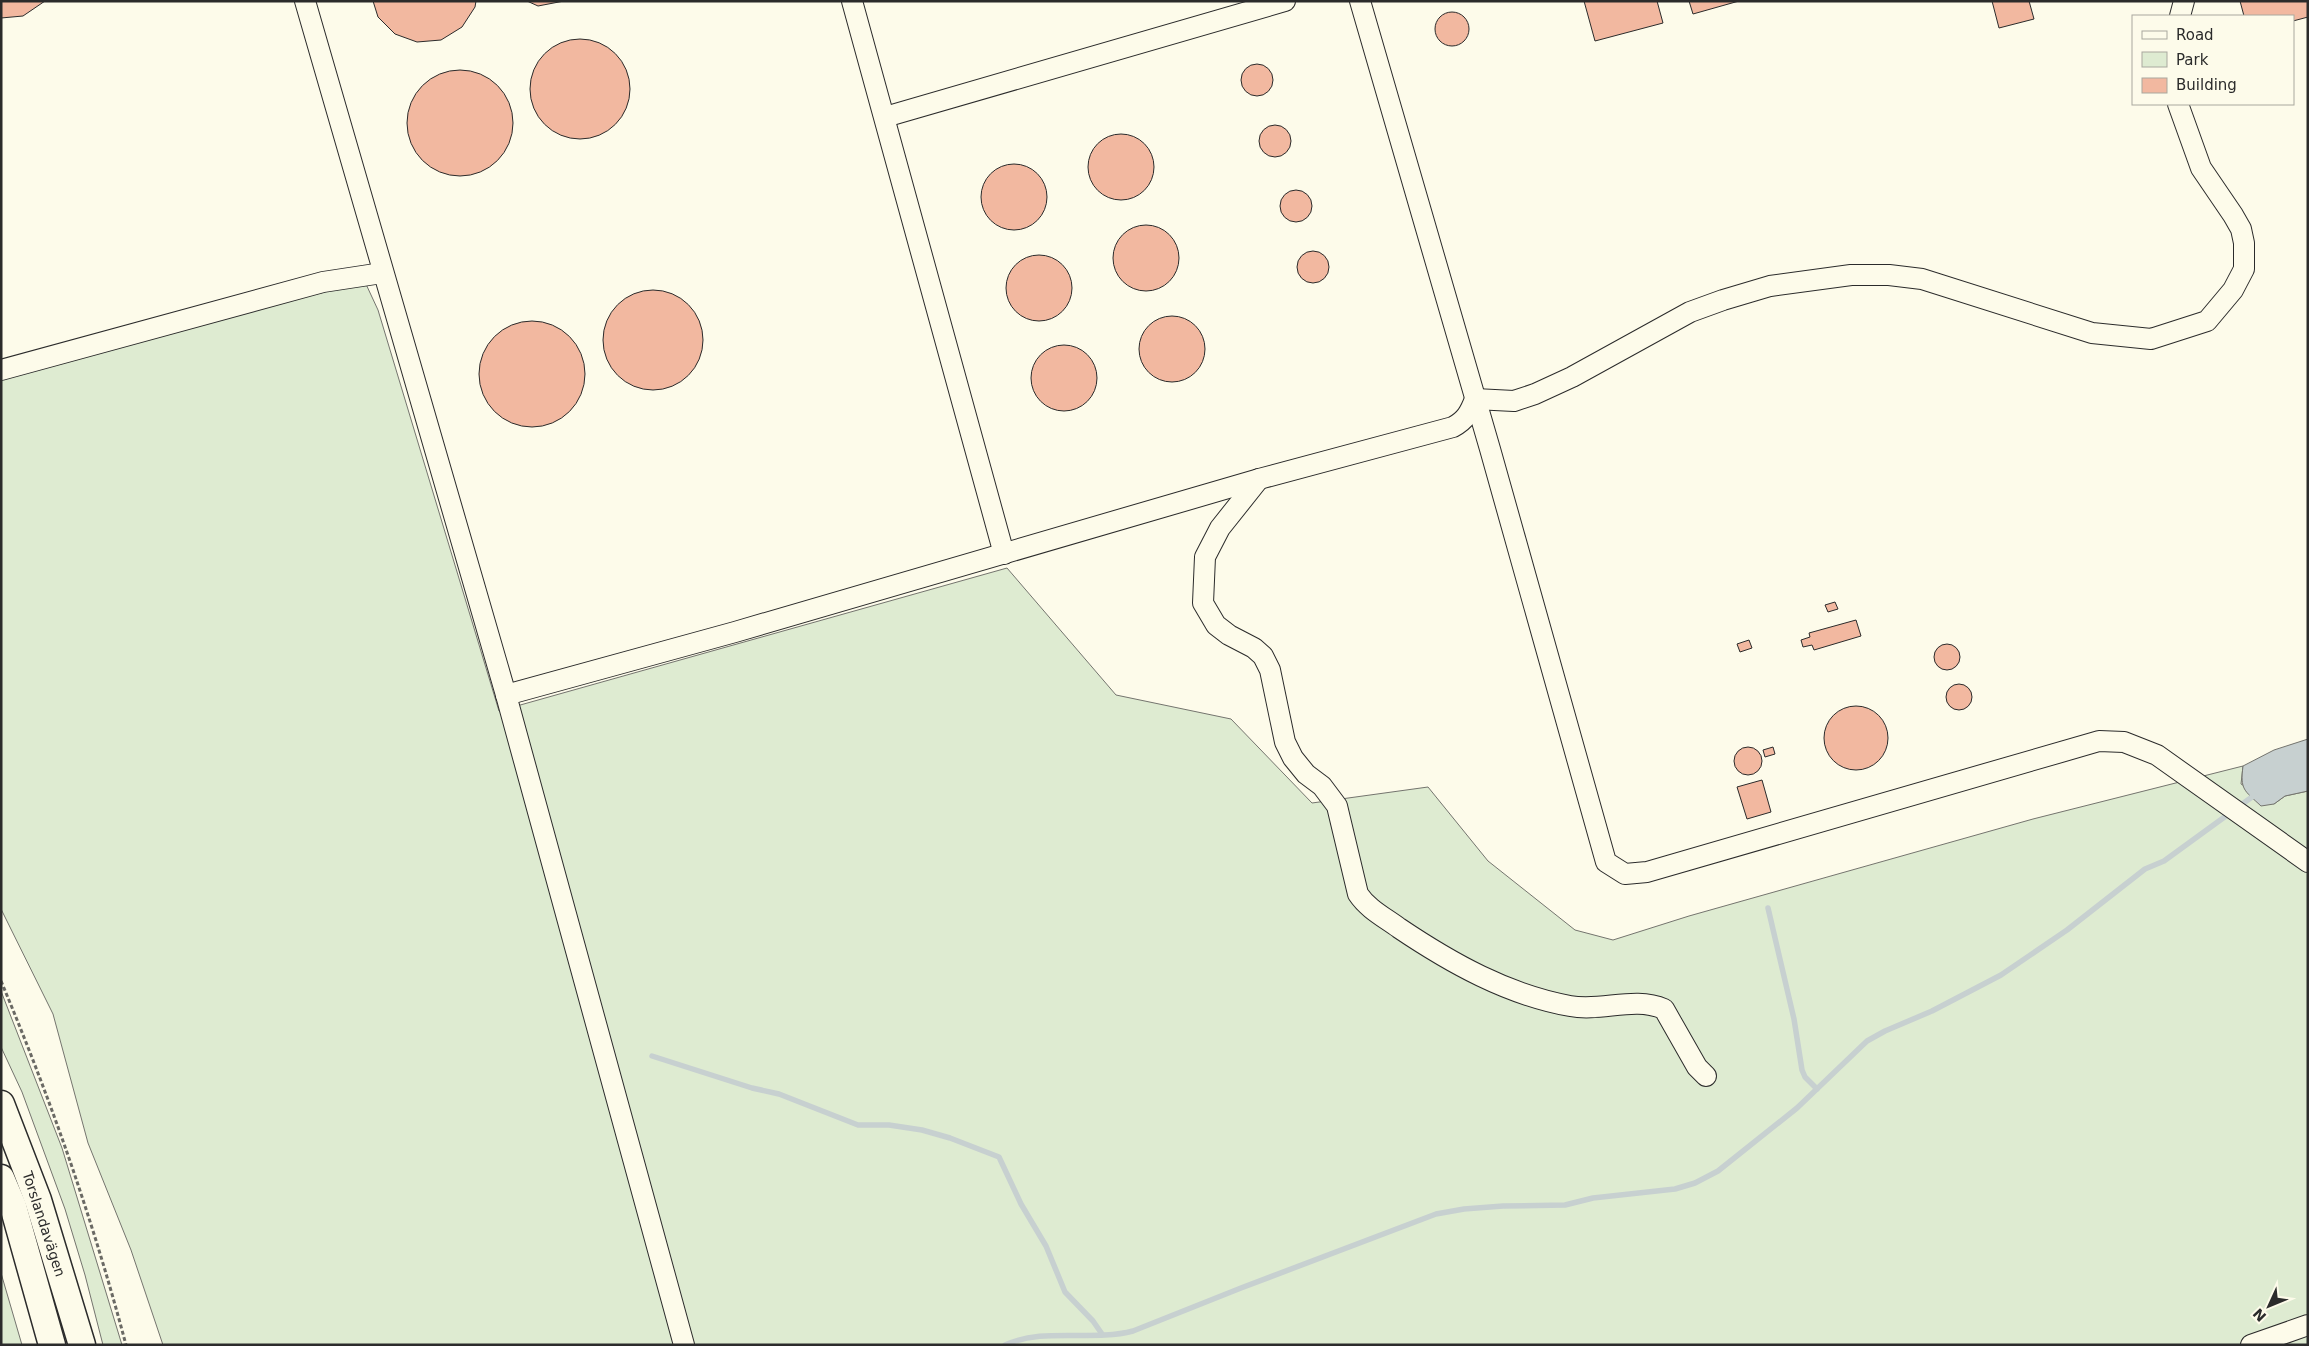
<svg xmlns="http://www.w3.org/2000/svg" width="2309" height="1346" viewBox="0 0 2309 1346" font-family="'DejaVu Sans',sans-serif">
<rect width="100%" height="100%" fill="#fdfbea"/>
<g fill="#deebd1" stroke="#74746e">
<polygon points="365,282 378,310 499,711 1007,568 1116,695 1231,719 1312,803 1428,787 1488,861 1575,930 1613,940 1689,916 2033,819 2243,766 2241,784 2274,804 2285,796 2308,791 2308,1345 163,1345 131,1250 88,1143 53,1014 1,909 1,372"/>
<polygon points="1,991 62,1148 122,1345 103,1345 85,1275 65,1209 22,1092 1,1047"/>
<polygon points="1,1273 22,1345 1,1345"/>
</g>
<path fill="#c7d0d0" stroke="#74746e" d="M2308,739v52l-23,5 -11,8 -13,2c-17,-16 -21,-16 -18,-40l31,-16z"/>
<g fill="none" stroke-linecap="round" stroke-linejoin="round">
<g stroke="#c7d0d0" stroke-width="5.5">
<polyline points="2238,807 2252,797"/>
<polyline points="1768,908 1794,1019 1802,1070 1805,1077 1817,1089"/>
<polyline points="652,1056 752,1088 779,1094 858,1125 889,1125 922,1130 950,1138 999,1157 1021,1204 1046,1246 1065,1292 1093,1321 1102,1334"/>
<path d="M1005,1345c39,-18 87,-3 128,-14l108,-43 195,-74 28,-5 39,-3 62,-1 28,-7 82,-9 20,-6 23,-12 79,-63 70,-67 18,-10 47,-20 69,-36 66,-45 78,-61 19,-8 66,-48"/>
</g>
</g>
<g fill="#f2b8a0" stroke="#2b2b2b">
<polygon points="1,1 45,1 23,16 1,18"/>
<polygon points="373,1 476,1 475,7 462,27 441,40 417,42 395,34 378,17"/>
<polygon points="527,1 564,1 538,6"/>
<polygon points="1584,1 1657,1 1663,23 1595,41"/>
<polygon points="1689,1 1739,1 1693,14"/>
<polygon points="1992,1 2029,1 2034,19 1999,28"/>
<polygon points="2240,1 2308,1 2308,17 2293,21 2293,16 2244,16"/>
<circle cx="1452" cy="29" r="17"/>
<circle cx="580" cy="89" r="50"/>
<circle cx="1257" cy="80" r="16"/>
<circle cx="460" cy="123" r="53"/>
<circle cx="1275" cy="141" r="16"/>
<circle cx="1121" cy="167" r="33"/>
<circle cx="1014" cy="197" r="33"/>
<circle cx="1296" cy="206" r="16"/>
<circle cx="1146" cy="258" r="33"/>
<circle cx="1313" cy="267" r="16"/>
<circle cx="1039" cy="288" r="33"/>
<circle cx="653" cy="340" r="50"/>
<circle cx="1172" cy="349" r="33"/>
<circle cx="532" cy="374" r="53"/>
<circle cx="1064" cy="378" r="33"/>
<polygon points="1835,602 1838,609 1828,612 1825,605"/>
<polygon points="1856,620 1861,636 1814,650 1812,645 1803,647 1801,640 1810,637 1809,633"/>
<polygon points="1749,640 1752,648 1740,652 1737,644"/>
<circle cx="1947" cy="657" r="13"/>
<circle cx="1959" cy="697" r="13"/>
<circle cx="1856" cy="738" r="32"/>
<polygon points="1773,747 1775,754 1765,757 1763,750"/>
<circle cx="1748" cy="761" r="14"/>
<polygon points="1762,780 1771,812 1747,819 1737,787"/>
</g>
<g fill="none" stroke-linecap="round" stroke-linejoin="round">
<defs>
<g id="minor">
<polyline points="305,1 506,695 684,1345"/>
<polyline points="852,1 1004,554"/>
<polyline points="1360,1 1490,449 1606,862 1625,874 1647,872 2099,741 2124,742 2157,755 2308,862"/>
<polyline points="2180,16 2184,1"/>
<polyline points="885,117 1285,1"/>
<polyline points="1,370 323,282 382,273"/>
<path d="M1259,479l-39,49 -15,29 -2,46 13,22 13,10 25,13 9,8 7,14 15,72 8,16 13,16 16,12 15,20 21,88c10,15 26,23 41,34 52,35 109,67 171,78 32,6 64,-10 94,3l33,58 9,9"/>
<path d="M506,695l229,-63 524,-153 194,-52c13,-7 17,-15 22,-28l39,2 21,-7 37,-17 118,-65 33,-12 47,-14 81,-11h38l33,4 170,54 59,6 56,-18 26,-31 11,-21v-26l-3,-14 -8,-14 -32,-47 -23,-64"/>
<polyline points="2251,1345 2308,1325"/>
</g>
<g id="major">
<polyline points="1,1104 38,1200 82,1345"/>
<polyline points="1,1178 13,1206 52,1345"/>
</g>
</defs>
<use href="#minor" stroke="#2b2b2b" stroke-width="22"/>
<use href="#major" stroke="#2b2b2b" stroke-width="29"/>
<path stroke="#6a6964" stroke-width="3" stroke-dasharray="4 2.5" stroke-linecap="butt" d="M1,981c50,119 92,239 125,364"/>
<use href="#minor" stroke="#fdfbea" stroke-width="20"/>
<use href="#major" stroke="#fdfbea" stroke-width="26"/>
</g>
<g text-anchor="middle" dominant-baseline="central" stroke-width="4" stroke-linejoin="round" paint-order="stroke">
<g font-size="14" fill="#2b2b2b" stroke="#fdfbea">
<text transform="translate(44 1224) rotate(72)">Torslandavägen</text>
</g>
</g>
<rect width="2309" height="1346" fill="none" stroke="#2b2b2b" stroke-width="5"/>
<rect x="2132" y="15" width="162" height="90" fill="#fdfbea" stroke="#a9a89e"/>
<rect x="2142" y="31" width="25" height="8" fill="#fdfbea" stroke="#a9a89e"/>
<text x="2176" y="40" font-size="15" fill="#2b2b2b">Road</text>
<rect x="2142" y="52" width="25" height="15" fill="#deebd1" stroke="#a9a89e"/>
<text x="2176" y="65" font-size="15" fill="#2b2b2b">Park</text>
<rect x="2142" y="78" width="25" height="15" fill="#f2b8a0" stroke="#a9a89e"/>
<text x="2176" y="90" font-size="15" fill="#2b2b2b">Building</text>
<g transform="translate(2269 1306) rotate(226)" stroke="#fdfbea" stroke-width="4" paint-order="stroke">
<path d="M0-4L9 19L0 12L-9 19Z" fill="#2b2b2b"/>
<text y="-8" font-size="14" font-weight="bold" text-anchor="middle" fill="#2b2b2b">N</text>
</g>
</svg>
